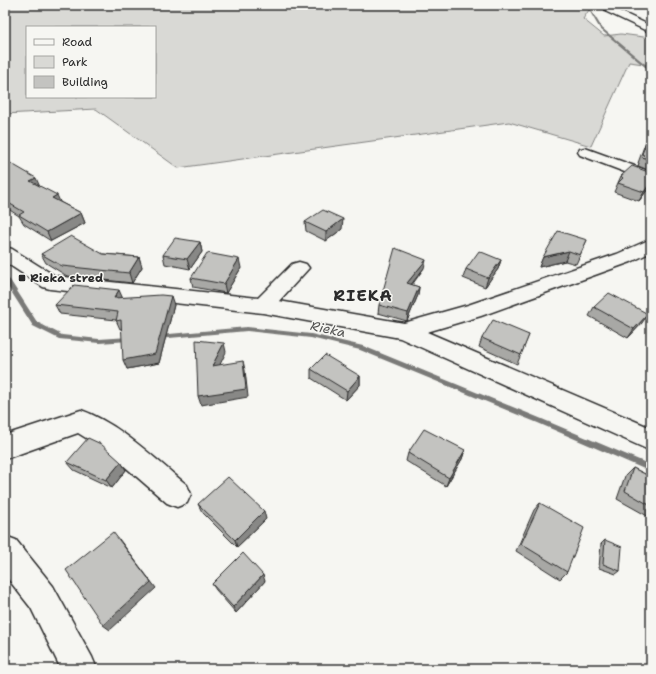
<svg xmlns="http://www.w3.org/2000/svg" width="656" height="674" viewBox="0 0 656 674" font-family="'Shantell Sans',sans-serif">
<rect width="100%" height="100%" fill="#f6f6f2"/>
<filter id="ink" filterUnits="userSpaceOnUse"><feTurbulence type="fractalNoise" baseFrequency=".025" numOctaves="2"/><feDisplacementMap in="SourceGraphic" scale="8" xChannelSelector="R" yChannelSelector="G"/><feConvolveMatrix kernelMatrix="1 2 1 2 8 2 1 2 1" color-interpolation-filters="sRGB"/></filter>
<g filter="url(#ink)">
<path fill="#d9d9d5" stroke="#828280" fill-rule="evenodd" d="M5,5h595l-9,2 -8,12 21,17 17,-2 30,4v27l-22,-3 -38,84 -82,-24 -331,46 -82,-59 -91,5zM27,27h128v70h-128z"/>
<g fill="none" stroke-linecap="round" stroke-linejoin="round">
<g fill="#7a7a78" fill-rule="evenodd">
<polygon points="586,5 588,5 602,28 651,69 651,72 600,29"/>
<polygon points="5,277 10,280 37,322 62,335 99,339 129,337 132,339 129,341 99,343 59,339 33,326 5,282"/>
<polygon points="247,327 311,334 363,346 542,419 651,465 651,472 538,423 360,350 311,338 247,331 158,339 155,337 158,335"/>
</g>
<defs>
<g id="minor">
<polygon points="602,5 612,5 613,8 651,26 651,33 607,12"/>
<polygon points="585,148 651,172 651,182 580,155 578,152 580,149"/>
<polygon points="651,239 651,252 631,262 481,316 427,332 651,428 651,451 400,338 263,313 50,289 43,287 5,262 5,247 12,249 55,276 258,298 292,264 299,262 306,264 309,268 279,301 404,323 468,305 617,254"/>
<path d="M81,410c39,14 74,49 106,75l4,9 -4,9 -10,4 -10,-4 -60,-52 -29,-18 -73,26v-24z"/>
<polygon points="5,536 16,540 53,586 92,657 97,669 61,669 31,608 5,575"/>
</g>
</defs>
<use href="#minor" stroke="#2b2b2b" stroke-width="3"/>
<use href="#minor" fill="#f6f6f2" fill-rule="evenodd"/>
</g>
<g fill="#a8a8a5" stroke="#2b2b2b">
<polygon points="651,127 651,171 638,166 639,163 638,163"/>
<polygon points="5,160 60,202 81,213 85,223 51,241 24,224 19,216 5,207"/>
<polygon points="621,176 651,185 639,201 614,192"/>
<polygon points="305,222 342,229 326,241 306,231"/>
<polygon points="587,240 576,264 565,261 539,267 543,257"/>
<polygon points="200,242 202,252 190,269 165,264 163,255"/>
<polygon points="41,254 103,254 139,257 142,267 132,283 67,276 46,263"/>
<polygon points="501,260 498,269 485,287 463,278 466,269"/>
<polygon points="241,268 226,293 193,287 191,278"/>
<polygon points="424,268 412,285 419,287 418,295 407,321 378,313 379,305"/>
<polygon points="122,298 174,305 159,363 127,369 122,329 120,329 116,320 60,314 55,305"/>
<polygon points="594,307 642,323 628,338 589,316"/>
<polygon points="529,335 517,364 479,347 482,338"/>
<polygon points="311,369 360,376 360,385 346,400 311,378"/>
<polygon points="465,450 462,459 446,486 406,461 408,453"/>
<polygon points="67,462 121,462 126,470 112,488 74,470"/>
<polygon points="633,468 651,477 651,518 617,499 625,476"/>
<polygon points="540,503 567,572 560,579 516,551 534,510"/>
<polygon points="198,504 266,519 237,547 202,512"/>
<polygon points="605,540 620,571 616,574 599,568 601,544"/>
<polygon points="265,581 236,613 216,590 212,584"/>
</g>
<g fill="#888886" stroke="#2b2b2b">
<polygon points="36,178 40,187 30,181"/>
<polygon points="651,182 651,185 639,201 644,192"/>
<polygon points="57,195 61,204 52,198"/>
<polygon points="81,213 85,223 51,241 47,232"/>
<polygon points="343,219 342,229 326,241 326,232"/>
<polygon points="200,242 202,252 190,269 187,259"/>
<polygon points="569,251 565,261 539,267 543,257"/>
<polygon points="139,257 142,267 132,283 129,273"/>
<polygon points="239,259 241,268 226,293 224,284"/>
<polygon points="426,260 424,268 406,291 407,283"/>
<polygon points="501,260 498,269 485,287 488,278"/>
<polygon points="419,287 418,295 407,321 408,313"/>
<polygon points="119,290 123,299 114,298"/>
<polygon points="171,296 174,305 159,363 127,369 123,360"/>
<polygon points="648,314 642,323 628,338 634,329"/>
<polygon points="224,343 226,352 215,375 212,366"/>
<polygon points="243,361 245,370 248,397 201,405 198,396"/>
<polygon points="360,376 360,385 346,400 347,391"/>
<polygon points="465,450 462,459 446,486 449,478"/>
<polygon points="121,462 126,470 112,488 106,480"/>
<polygon points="264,511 266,519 237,547 235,540"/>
<polygon points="119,539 156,588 110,630 103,625"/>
<polygon points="263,575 265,581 236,613 233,607"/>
</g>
<g fill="#c3c3c0" stroke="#2b2b2b">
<polygon points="651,130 651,160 642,157 644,155 642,154"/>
<polygon points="5,160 36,178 30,181 57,195 52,198 81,213 47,232 19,215 24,212 5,201 5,193 8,193 5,191"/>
<polygon points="632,166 651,173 651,182 644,192 618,183 623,178 621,176"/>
<polygon points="323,210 343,219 326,232 305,222"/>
<polygon points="558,231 587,240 580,255 569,251 543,257"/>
<polygon points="71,236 103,254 139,257 129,273 62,266 41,254"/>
<polygon points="175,238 200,242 187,259 163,255"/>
<polygon points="395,248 426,260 407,283 419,287 408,313 379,305"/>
<polygon points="479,251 501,260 488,278 466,269"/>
<polygon points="207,253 239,259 224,284 191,278"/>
<polygon points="74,285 119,290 114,298 161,295 171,296 155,354 123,360 121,320 116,321 118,312 55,305"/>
<polygon points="609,293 648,314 634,329 594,307"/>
<polygon points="493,320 529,335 521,355 482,338"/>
<polygon points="196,340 224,343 212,366 243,361 246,389 198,396"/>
<polygon points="325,355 360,376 347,391 311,369"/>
<polygon points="424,429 465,450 449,478 408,453"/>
<polygon points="88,438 101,444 121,462 106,480 67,462"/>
<polygon points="633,468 651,477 651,506 625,491"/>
<polygon points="228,477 264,511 235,540 198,504"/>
<polygon points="540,503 584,528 567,572 521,544"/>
<polygon points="113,532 151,582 103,625 66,570"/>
<polygon points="605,540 622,547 620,571 603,564"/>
<polygon points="243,553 263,575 233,607 212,584"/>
</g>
</g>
<rect fill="#2b2b2b" stroke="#f6f6f2" stroke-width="1.5" x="18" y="274" width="8" height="8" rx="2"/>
<g text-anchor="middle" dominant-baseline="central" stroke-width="3" stroke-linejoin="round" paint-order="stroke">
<g font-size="12" font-weight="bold" fill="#2b2b2b" stroke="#f6f6f2" text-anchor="start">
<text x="30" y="278">Rieka stred</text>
</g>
<g font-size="13" font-style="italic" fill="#525251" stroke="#f6f6f2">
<text transform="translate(328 329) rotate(12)">Rieka</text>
</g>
<g font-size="16" font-weight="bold" letter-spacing="1" fill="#2b2b2b" stroke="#f6f6f2">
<text x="363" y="295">RIEKA</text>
</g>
</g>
<rect width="656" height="674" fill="none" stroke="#f6f6f2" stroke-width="20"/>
<rect x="10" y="10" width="636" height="654" fill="none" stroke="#2b2b2b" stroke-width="1.5" filter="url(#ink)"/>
<rect x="26" y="26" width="130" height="72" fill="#f6f6f2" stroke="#a5a5a2"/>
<rect x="34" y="39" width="20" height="6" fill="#f6f6f2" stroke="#a5a5a2"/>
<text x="62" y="46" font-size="12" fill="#2b2b2b">Road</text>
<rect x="34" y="56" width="20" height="12" fill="#d9d9d5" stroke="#a5a5a2"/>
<text x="62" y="66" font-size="12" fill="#2b2b2b">Park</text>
<rect x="34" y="76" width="20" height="12" fill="#c3c3c0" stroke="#a5a5a2"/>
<text x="62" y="86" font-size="12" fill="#2b2b2b">Building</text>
</svg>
